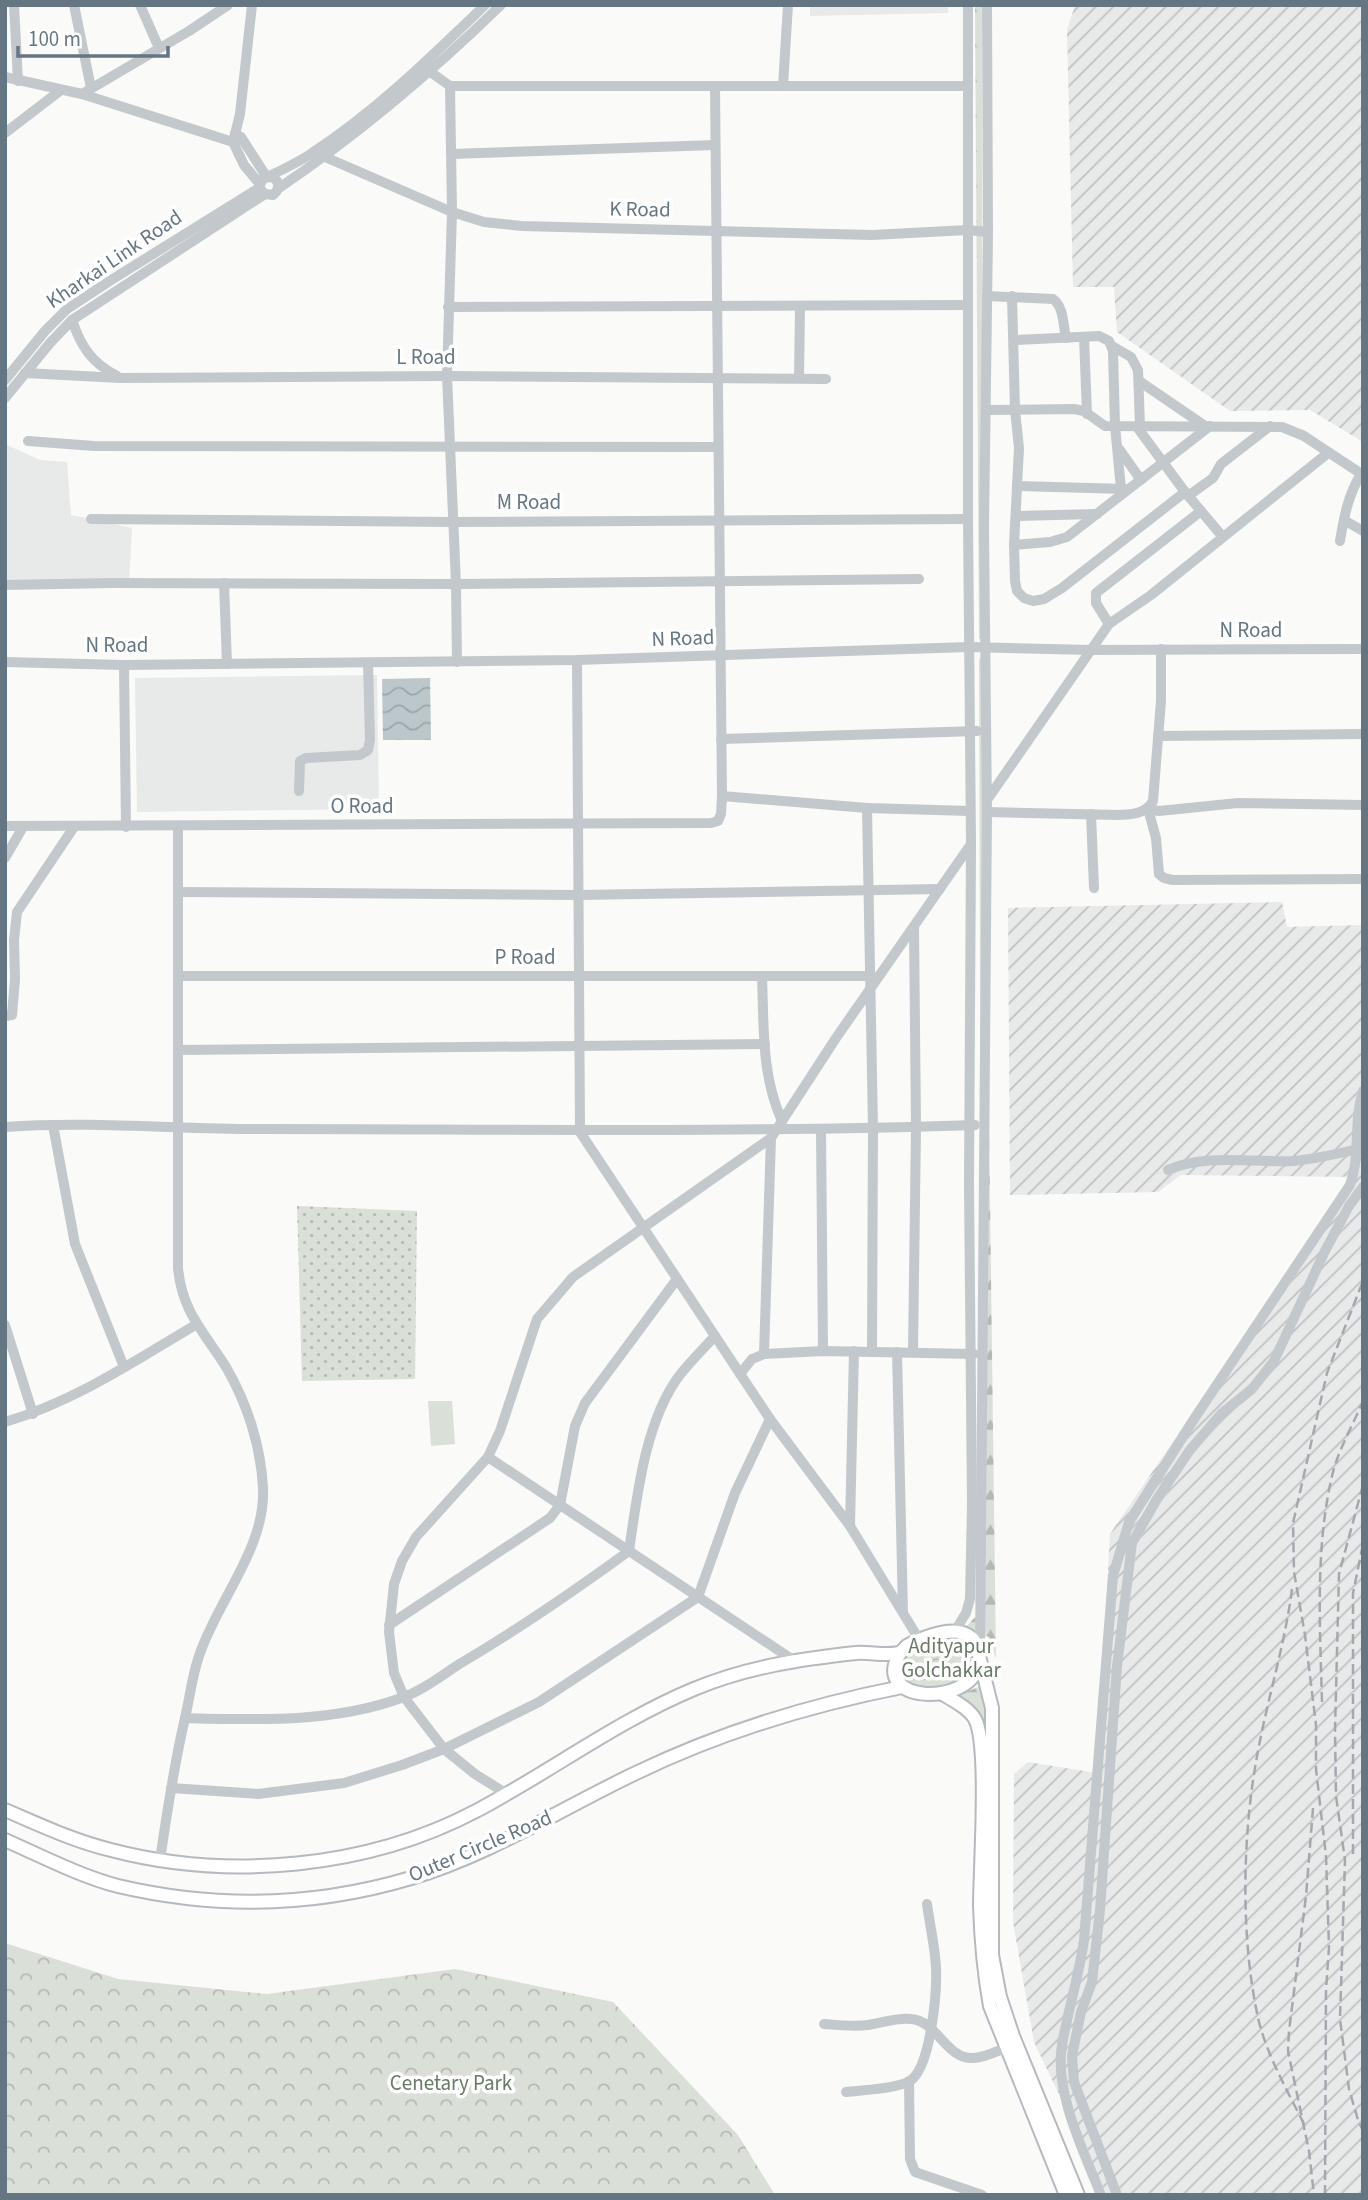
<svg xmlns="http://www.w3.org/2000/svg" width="1368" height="2200" viewBox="0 0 1368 2200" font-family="'Source Sans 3',sans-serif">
<defs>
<pattern id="industrial-furrows" width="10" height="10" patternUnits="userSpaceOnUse" patternTransform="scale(1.75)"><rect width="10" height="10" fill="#e8e9e9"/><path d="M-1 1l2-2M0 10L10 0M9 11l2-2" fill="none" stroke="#c0c1c2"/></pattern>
<pattern id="grass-dots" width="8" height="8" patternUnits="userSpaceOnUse" patternTransform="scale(1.75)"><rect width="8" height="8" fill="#dadfd7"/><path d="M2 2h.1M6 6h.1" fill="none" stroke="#b4b9b4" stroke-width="1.8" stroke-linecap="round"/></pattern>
<pattern id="forest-firs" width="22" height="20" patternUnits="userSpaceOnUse" patternTransform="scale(1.75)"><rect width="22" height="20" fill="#dadfd7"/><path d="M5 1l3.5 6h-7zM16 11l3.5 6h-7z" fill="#b4b9b4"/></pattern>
<pattern id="park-crowns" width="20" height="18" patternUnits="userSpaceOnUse" patternTransform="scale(1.75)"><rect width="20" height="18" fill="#dadfd7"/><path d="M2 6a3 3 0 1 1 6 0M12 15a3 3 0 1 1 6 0" fill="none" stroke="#b4b9b4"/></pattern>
<pattern id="water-waves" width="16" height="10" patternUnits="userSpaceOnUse" patternTransform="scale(1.75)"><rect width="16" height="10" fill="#bbc7cb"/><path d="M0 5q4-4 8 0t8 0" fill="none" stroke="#9ca6aa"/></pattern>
</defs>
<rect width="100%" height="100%" fill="#fafaf8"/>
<g fill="#e8e9e9">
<polygon points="810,5 948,5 948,13 810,16"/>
<polygon points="5,444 40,460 67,462 71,515 132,528 129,583 5,586"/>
<polygon points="377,675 379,809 137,812 135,678"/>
</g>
<g fill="url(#industrial-furrows)">
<polygon points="1075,5 1363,5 1363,442 1310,410 1230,411 1117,332 1114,287 1073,287 1067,30"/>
<polygon points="1282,902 1287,927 1363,925 1363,2195 1107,2195 1034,2042 1013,1922 1014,1774 1028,1762 1097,1773 1110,1534 1353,1177 1181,1175 1158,1192 1010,1195 1008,908"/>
</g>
<polygon fill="url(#grass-dots)" points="297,1206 417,1211 415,1379 302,1381"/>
<g fill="url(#forest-firs)">
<polygon points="975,5 982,5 983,640 979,639"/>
<polygon points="979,658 983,660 996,1659 989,1637 973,1632 960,1633 980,1612 982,1585"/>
<polygon points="983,1685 988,1704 988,1758 982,1719 959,1695"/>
</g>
<g fill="url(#park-crowns)">
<polygon points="944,1634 963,1635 977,1650 976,1666 958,1683 939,1686 909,1686 899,1679 905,1650"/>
<polygon points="5,1943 118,1979 267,1994 455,1969 613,2002 738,2135 775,2195 5,2195"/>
</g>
<polygon fill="#dadfd7" points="428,1401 452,1401 455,1444 431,1446"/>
<polygon fill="url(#water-waves)" points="430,678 431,740 383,740 382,679"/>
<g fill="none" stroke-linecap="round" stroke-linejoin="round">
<defs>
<g id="major">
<polyline points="980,1660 992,1708 992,1955 1000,1997 1013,2036 1078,2195"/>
<path d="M941,1693c11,7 27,14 34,26 14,26 5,150 5,186 1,34 4,68 10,101l76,189"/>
<path d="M5,1810c35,15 69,31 106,40 118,31 257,18 365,-39 74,-39 141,-90 218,-122 53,-22 106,-30 162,-36 14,-1 29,3 42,0 5,-1 5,-4 9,-7 12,-7 38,-17 51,-14 16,2 23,15 21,30 -5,45 -110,43 -79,-9"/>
<path d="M5,1840c34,15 77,37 113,46 98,23 196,21 293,-8 79,-23 151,-70 225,-105 85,-41 174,-68 266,-86"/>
</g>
</defs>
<use href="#major" stroke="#b5babe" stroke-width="16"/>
<g stroke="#c3c8cc" stroke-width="10">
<polyline points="14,5 18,81"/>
<polyline points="74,5 91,88"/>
<polyline points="140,5 159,48"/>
<polyline points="252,5 240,114 233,142 244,165 259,183"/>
<polyline points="422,66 450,86 968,86"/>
<polyline points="5,77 82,94 233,142"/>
<polyline points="450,86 452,212 447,376 456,584 457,662"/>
<polyline points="783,86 788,5"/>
<polyline points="82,94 189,31 228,5"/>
<polyline points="5,133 61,90"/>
<polyline points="235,134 241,137 266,176"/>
<polyline points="451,154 715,145"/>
<polyline points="325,157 452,212 484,222 521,226 872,235 967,230 988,232"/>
<path d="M269,176c15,-7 30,-14 43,-23 64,-42 118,-95 173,-148"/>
<path d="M279,188c80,-54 152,-115 222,-183"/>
<path d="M987,296l66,3c11,8 10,26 13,39"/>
<polyline points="1012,296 1015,410 1019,448 1014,545 1015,581 1017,591 1024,598 1033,601 1044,599 1062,588 1185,492"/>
<polyline points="448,307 968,305"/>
<path d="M72,320c9,27 20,43 45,56"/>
<polyline points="1084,337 1087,414"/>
<polyline points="1014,340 1099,336 1109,341 1113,351 1115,426 1121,489"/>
<polyline points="1112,346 1131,357 1138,370 1140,427"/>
<polyline points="25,373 120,378 447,376 826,379"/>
<polyline points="799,378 800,307"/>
<path d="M5,380l40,-49 22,-22 41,-27 151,-94 4,-10 10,-1c7,5 7,12 0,18l-8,-1 -6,-6"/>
<polyline points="1139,381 1205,426"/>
<polyline points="5,398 50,343 72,320 265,194"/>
<polyline points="986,410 1074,409 1084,411 1105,426 1282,427 1304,436 1363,475"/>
<polyline points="1137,427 1185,492 1222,536"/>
<polyline points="28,441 94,446 718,447"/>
<polyline points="1119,449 1141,480"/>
<polyline points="1017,486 1126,489"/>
<polyline points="1188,496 1213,478 1221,464 1270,426"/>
<polyline points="1016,516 1097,514"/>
<polyline points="91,519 453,522 968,519"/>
<polyline points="1344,520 1363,531"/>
<path d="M1340,541c4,-24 8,-46 21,-67"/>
<polyline points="1014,545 1050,542 1067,537 1210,426"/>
<polyline points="224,583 227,664"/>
<polyline points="5,585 112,583 456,584 919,579"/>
<polyline points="1109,624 1096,603 1096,593 1201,511"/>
<polyline points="577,660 580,1132 770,1419 850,1526 920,1641"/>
<polyline points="5,662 124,665 577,660 969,647 1092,650 1363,649"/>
<polyline points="124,665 126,827"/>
<polyline points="1158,736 1363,734"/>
<polyline points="721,739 977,731"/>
<polyline points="299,791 300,761 306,758 360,755 368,750 370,740 368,663"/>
<polyline points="722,796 867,808 970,811"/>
<polyline points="987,800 1109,624 1151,595 1328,453"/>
<polyline points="867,808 873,1128 872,1352"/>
<polyline points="1148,809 1156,838 1159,874 1164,878 1173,880 1363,879"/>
<polyline points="1148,809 1159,811 1238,803 1363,805"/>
<path d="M987,812l132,3c14,-1 26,-1 34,-14l8,-100v-52"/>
<polyline points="1091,814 1094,888"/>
<polyline points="5,826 711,823 718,821 721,814 722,796 715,86"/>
<polyline points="5,858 23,827"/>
<polyline points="178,892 578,895 940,889"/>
<polyline points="178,976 872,976"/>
<path d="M762,976c2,49 -1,99 20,145"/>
<polyline points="5,1016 12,1015 15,979 14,940 17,912 74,827"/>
<polyline points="178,1050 765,1044"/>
<polyline points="53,1125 75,1244 124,1367"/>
<path d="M5,1127c85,-6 170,2 255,2 238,0 477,4 715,-4"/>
<polyline points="821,1129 823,1351"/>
<path d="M1168,1170c37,-17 84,-7 125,-9 22,-2 44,-7 65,-12"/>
<polyline points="5,1325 33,1414"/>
<polyline points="897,1352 903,1612"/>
<polyline points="913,1352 916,1127 914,927"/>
<polyline points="764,1354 823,1351 974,1354"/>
<polyline points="740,1374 752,1359 764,1354 771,1138"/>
<path d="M5,1422c70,-21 130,-61 192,-98"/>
<polyline points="488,1457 793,1660"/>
<polyline points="850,1526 854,1351"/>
<polyline points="389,1625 550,1518 560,1505 575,1426 585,1403 677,1279"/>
<polyline points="955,1631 966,1613 970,1599 972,1505 969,1184 971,844 968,519 968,5"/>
<polyline points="980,1654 987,812 984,528 988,234 987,5"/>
<path d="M185,1718c71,2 148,5 216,-20 21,-7 41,-23 60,-35 58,-34 113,-72 168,-112 8,-55 16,-129 50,-175 11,-14 24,-27 36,-40"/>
<polyline points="171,1788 258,1794 344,1783 402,1765 444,1749 539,1702 698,1597 735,1493 770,1419"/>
<polyline points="507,1794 475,1774 444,1749 404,1697 394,1673 389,1632 394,1584 402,1561 416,1537 488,1457 500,1431 537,1319 573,1277 771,1138 836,1038 971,844"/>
<path d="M160,1860c7,-48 14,-95 25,-142 5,-21 7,-42 14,-62 18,-55 67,-108 64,-168 -2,-42 -16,-85 -37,-121 -22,-35 -44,-55 -48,-99v-442"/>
<path d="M824,2024c14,1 29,3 44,1 14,-2 29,-8 43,-6 27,2 35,41 63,39 11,-1 21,-6 31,-10"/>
<polyline points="909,2081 910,2159 915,2172 982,2195"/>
<path d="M846,2092c17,-2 50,-3 64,-11 21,-14 27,-89 26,-113 -1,-21 -6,-42 -9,-64"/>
<path d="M1101,2195c-17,-43 -47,-103 -39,-150 6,-35 17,-69 22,-105l29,-364 16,-54 67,-106 154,-231c11,-31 3,-63 13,-94"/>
<polyline points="1117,2195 1074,2082 1072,2056 1081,2012 1092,1982 1100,1910 1117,1666 1132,1543 1157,1499 1190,1450 1221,1414 1252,1389 1274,1361 1325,1251 1349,1206 1363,1187"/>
</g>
<use href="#major" stroke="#fff" stroke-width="12"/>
<g stroke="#a2aab0" stroke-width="2.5" stroke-dasharray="10 5" stroke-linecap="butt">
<polyline points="1363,1485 1339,1574 1335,1731 1336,1796 1345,1860 1340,2019 1349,2089 1358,2120 1363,2131"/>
<path d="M1292,1589c-7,55 -24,108 -34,162 -16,82 -18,189 1,271 9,35 29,70 45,102"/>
<path d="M1322,1702c-2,-75 -7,-153 10,-226 6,-26 21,-51 31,-75"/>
<polyline points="1313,1808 1306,1896 1289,2031 1288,2051 1309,2151 1314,2195"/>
<polyline points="1353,1854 1353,1593 1363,1544"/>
<polyline points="1325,2195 1326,1990 1329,1947 1326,1856 1316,1769 1316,1725 1305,1635 1294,1572 1293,1523 1327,1373 1363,1281"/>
</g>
</g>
<g text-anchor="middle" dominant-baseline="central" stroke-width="7" stroke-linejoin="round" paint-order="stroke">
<g font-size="21" fill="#657683" stroke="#fff">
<text transform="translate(640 209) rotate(1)">K Road</text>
<text transform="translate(114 259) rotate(-34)">Kharkai Link Road</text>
<text x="426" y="357">L Road</text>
<text x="529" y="502">M Road</text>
<text x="1251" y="630">N Road</text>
<text transform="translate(683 638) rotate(-2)">N Road</text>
<text x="117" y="645">N Road</text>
<text x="362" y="806">O Road</text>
<text x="525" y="957">P Road</text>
<text transform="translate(480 1846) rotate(-23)">Outer Circle Road</text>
</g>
<g font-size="21" fill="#687a64" stroke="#fff">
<text x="951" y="1646">Adityapur<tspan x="951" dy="24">Golchakkar</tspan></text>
<text x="451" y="2083">Cenetary Park</text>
</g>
</g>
<rect width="1368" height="2200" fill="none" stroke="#657683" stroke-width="14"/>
<path d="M18 46v10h150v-10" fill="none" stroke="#657683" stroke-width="3.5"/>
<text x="28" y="46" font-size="21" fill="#657683" stroke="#ffffff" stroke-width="5" paint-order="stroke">100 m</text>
</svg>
